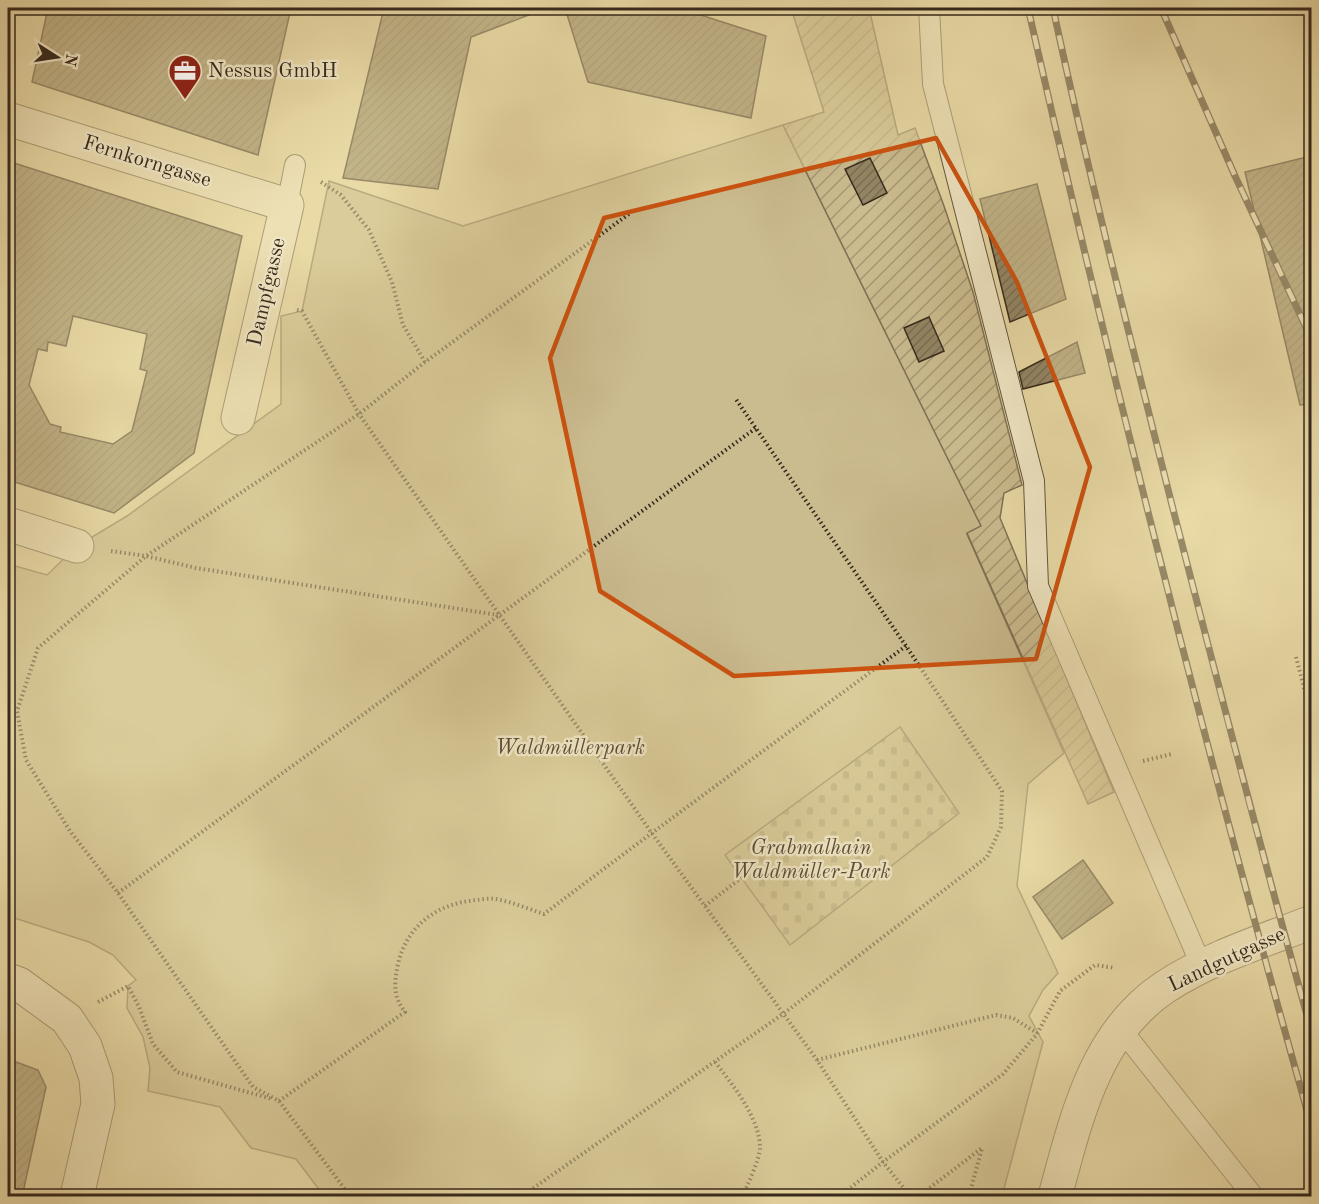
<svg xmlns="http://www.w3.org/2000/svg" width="1319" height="1204" viewBox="0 0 1319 1204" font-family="'Old Standard TT',serif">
<defs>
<pattern id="cemetery-stones" width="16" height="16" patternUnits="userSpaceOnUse" patternTransform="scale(1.5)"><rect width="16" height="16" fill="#cbbc8f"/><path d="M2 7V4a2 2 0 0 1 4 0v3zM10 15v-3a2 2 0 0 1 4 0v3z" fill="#a69974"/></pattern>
<pattern id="garden-furrows" width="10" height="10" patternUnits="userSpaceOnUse" patternTransform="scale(1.5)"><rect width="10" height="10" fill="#cbbc8f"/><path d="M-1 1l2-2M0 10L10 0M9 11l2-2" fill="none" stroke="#a69974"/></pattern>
<pattern id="building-hatch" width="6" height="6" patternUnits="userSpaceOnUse" patternTransform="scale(1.5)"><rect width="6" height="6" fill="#938564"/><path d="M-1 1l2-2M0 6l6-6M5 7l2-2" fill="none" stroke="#796d52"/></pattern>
</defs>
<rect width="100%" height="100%" fill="#e9daa6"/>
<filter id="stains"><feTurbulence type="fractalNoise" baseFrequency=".00333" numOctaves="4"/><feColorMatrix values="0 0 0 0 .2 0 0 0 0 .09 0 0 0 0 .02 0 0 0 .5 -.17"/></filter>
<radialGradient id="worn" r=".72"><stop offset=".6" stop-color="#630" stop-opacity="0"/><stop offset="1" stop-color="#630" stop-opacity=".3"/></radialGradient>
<polygon fill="#cbbc8f" stroke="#807256" stroke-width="1.5" points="783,125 982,527 967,534 1064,753 1028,784 1017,886 1058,973 1043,990 1029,1016 1043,1042 1002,1196 324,1196 296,1159 251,1148 220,1107 148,1091 150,1068 143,1037 127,1008 128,986 136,980 113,955 89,942 8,916 8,564 47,575 77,546 127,516 281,404 281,316 302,311 329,181 463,226"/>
<polygon fill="url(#cemetery-stones)" stroke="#807256" stroke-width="1.5" points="900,727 959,813 790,945 725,855"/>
<polygon fill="url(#garden-furrows)" stroke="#807256" stroke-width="1.5" points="791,8 869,8 898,135 915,128 944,206 973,292 1022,485 1004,493 1000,518 1114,792 1088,804 967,533 981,526 783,125 824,112"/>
<g fill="url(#building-hatch)" stroke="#36291d" stroke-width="1.5" fill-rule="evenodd">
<polygon points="48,8 291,8 258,155 32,82"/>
<polygon points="384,8 542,8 542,10 471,37 438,189 343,178"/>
<polygon points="565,8 679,8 766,36 751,118 588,82"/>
<polygon points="1311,156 1311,404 1300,405 1245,172"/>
<polygon points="870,158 887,193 863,205 845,169"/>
<path d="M14,163l228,73 -48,217 -80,60 -106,-33v-287zM73,316l74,18 -7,35 7,2 -15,60 -19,13 -53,-12 1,-5 -11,-3 -21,-39 9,-36 9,2 1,-9 18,4z"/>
<polygon points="1037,184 1066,299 1010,322 980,199"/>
<polygon points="929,317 944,351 919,362 904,328"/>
<polygon points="1077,342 1085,373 1023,389 1019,372"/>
<polygon points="1083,860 1113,903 1062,939 1033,897"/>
<polygon points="8,1059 38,1070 46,1087 22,1197 8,1197"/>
</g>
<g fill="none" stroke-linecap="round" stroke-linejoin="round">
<defs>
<g id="service">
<polyline points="929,8 933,84 1034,481 1038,586 1202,967"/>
<polyline points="287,205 295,165"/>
<polyline points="1121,1029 1253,1196"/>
</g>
<g id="minor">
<polyline points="8,119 287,205 238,418"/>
<polyline points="8,524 77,546"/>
<polyline points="8,980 19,984 67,1019 85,1046 96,1078 98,1104 77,1196"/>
</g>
<path id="tertiary" d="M1055,1196c21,-76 39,-162 110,-209 44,-29 98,-46 147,-65"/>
</defs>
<use href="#service" stroke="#63553f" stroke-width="22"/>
<use href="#minor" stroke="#63553f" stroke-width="35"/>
<use href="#tertiary" stroke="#63553f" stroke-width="35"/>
<g stroke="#36291d" stroke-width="4" stroke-dasharray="1.5 3" stroke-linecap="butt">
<polyline points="321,182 341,195 369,230 392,282 403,325 425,362"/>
<polyline points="297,310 302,311 359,414 651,832 817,1060 883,1162 910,1196"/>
<polyline points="111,551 146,556 196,568 498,615"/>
<polyline points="1296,657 1308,703"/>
<polyline points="1143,761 1172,754"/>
<polyline points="118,893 756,428"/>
<polyline points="705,906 741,878"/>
<polyline points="98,1002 128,986 139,1007 153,1044 177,1072 272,1099"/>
<polyline points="817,1060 996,1015 1013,1018 1037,1033"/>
<path d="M715,1062c17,22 45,56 45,86 0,10 -13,39 -18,48"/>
<path d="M279,1101l126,-89c-12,-15 -11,-29 -7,-48 9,-39 40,-61 79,-64 6,-1 13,-2 19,-1 16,3 33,10 48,15 120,-91 241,-179 362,-268"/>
<polyline points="350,1196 279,1101 253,1087 118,893 70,831 26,760 17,711 38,648 146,556 359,414 425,362 629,214"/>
<polyline points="522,1196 783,1014 987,857 1001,827 1002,791 906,646 735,398"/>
<polyline points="840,1196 883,1162 1003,1074 1037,1034 1060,991 1095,965 1115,968"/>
<polyline points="919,1196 982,1148 969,1196"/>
</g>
<use href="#service" stroke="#f1e7c5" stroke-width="20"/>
<use href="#minor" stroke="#f1e7c5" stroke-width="33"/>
<use href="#tertiary" stroke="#f1e7c5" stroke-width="33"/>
<defs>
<g id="rail">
<path d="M1028,8c85,375 179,749 284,1120"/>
<path d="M1053,8c36,168 78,334 120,501 45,175 90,350 139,524"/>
<polyline points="1161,8 1235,176 1312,340"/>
</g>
</defs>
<use href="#rail" stroke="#36291d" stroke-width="7"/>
<use href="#rail" stroke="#f1e7c5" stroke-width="4.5" stroke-dasharray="14" stroke-linecap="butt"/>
</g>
<path d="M0 0H1319V1204H0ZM936,138l81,144 73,185 -54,192 -302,17 -134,-85 -50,-233 54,-140z" fill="#e9daa6" fill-opacity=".55" fill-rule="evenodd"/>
<path fill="none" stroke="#cd520f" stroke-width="4.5" stroke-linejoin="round" d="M936,138l81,144 73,185 -54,192 -302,17 -134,-85 -50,-233 54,-140z"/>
<defs>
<symbol id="office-pin" viewBox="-11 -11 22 30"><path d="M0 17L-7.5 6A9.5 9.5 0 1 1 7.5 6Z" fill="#8f2418" stroke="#f1e7c5"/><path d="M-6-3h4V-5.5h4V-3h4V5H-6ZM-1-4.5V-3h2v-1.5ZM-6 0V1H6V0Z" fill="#fff"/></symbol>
</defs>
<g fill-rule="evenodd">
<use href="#office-pin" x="166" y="52" width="38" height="52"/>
</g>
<g text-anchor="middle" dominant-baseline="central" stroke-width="5" stroke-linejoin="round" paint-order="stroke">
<g font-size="21" fill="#36291d" stroke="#f1e7c5" text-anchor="start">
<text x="208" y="71">Nessus GmbH</text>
</g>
<g font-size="21" fill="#36291d" stroke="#f1e7c5">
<text transform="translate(147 162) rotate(17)">Fernkorngasse</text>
<text transform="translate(267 292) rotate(-77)">Dampfgasse</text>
<text transform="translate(1227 960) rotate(-25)">Landgutgasse</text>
</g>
<g font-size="21" font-style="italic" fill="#5b4e3a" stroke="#f1e7c5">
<text x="570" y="748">Waldmüllerpark</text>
<text x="811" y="848">Grabmalhain<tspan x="811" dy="24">Waldmüller-Park</tspan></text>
</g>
</g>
<rect width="1319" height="1204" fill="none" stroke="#e9daa6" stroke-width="30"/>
<rect x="9" y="9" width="1301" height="1186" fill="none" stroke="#36291d" stroke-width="3"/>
<rect x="15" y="15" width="1289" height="1174" fill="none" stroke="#36291d" stroke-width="1.5"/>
<g transform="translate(57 57) rotate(102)" stroke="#f1e7c5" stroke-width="4.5" paint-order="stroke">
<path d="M0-4.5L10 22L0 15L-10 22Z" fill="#36291d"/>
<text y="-9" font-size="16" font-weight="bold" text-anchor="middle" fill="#36291d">N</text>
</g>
<rect width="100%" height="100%" filter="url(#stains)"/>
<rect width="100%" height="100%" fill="url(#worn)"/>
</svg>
